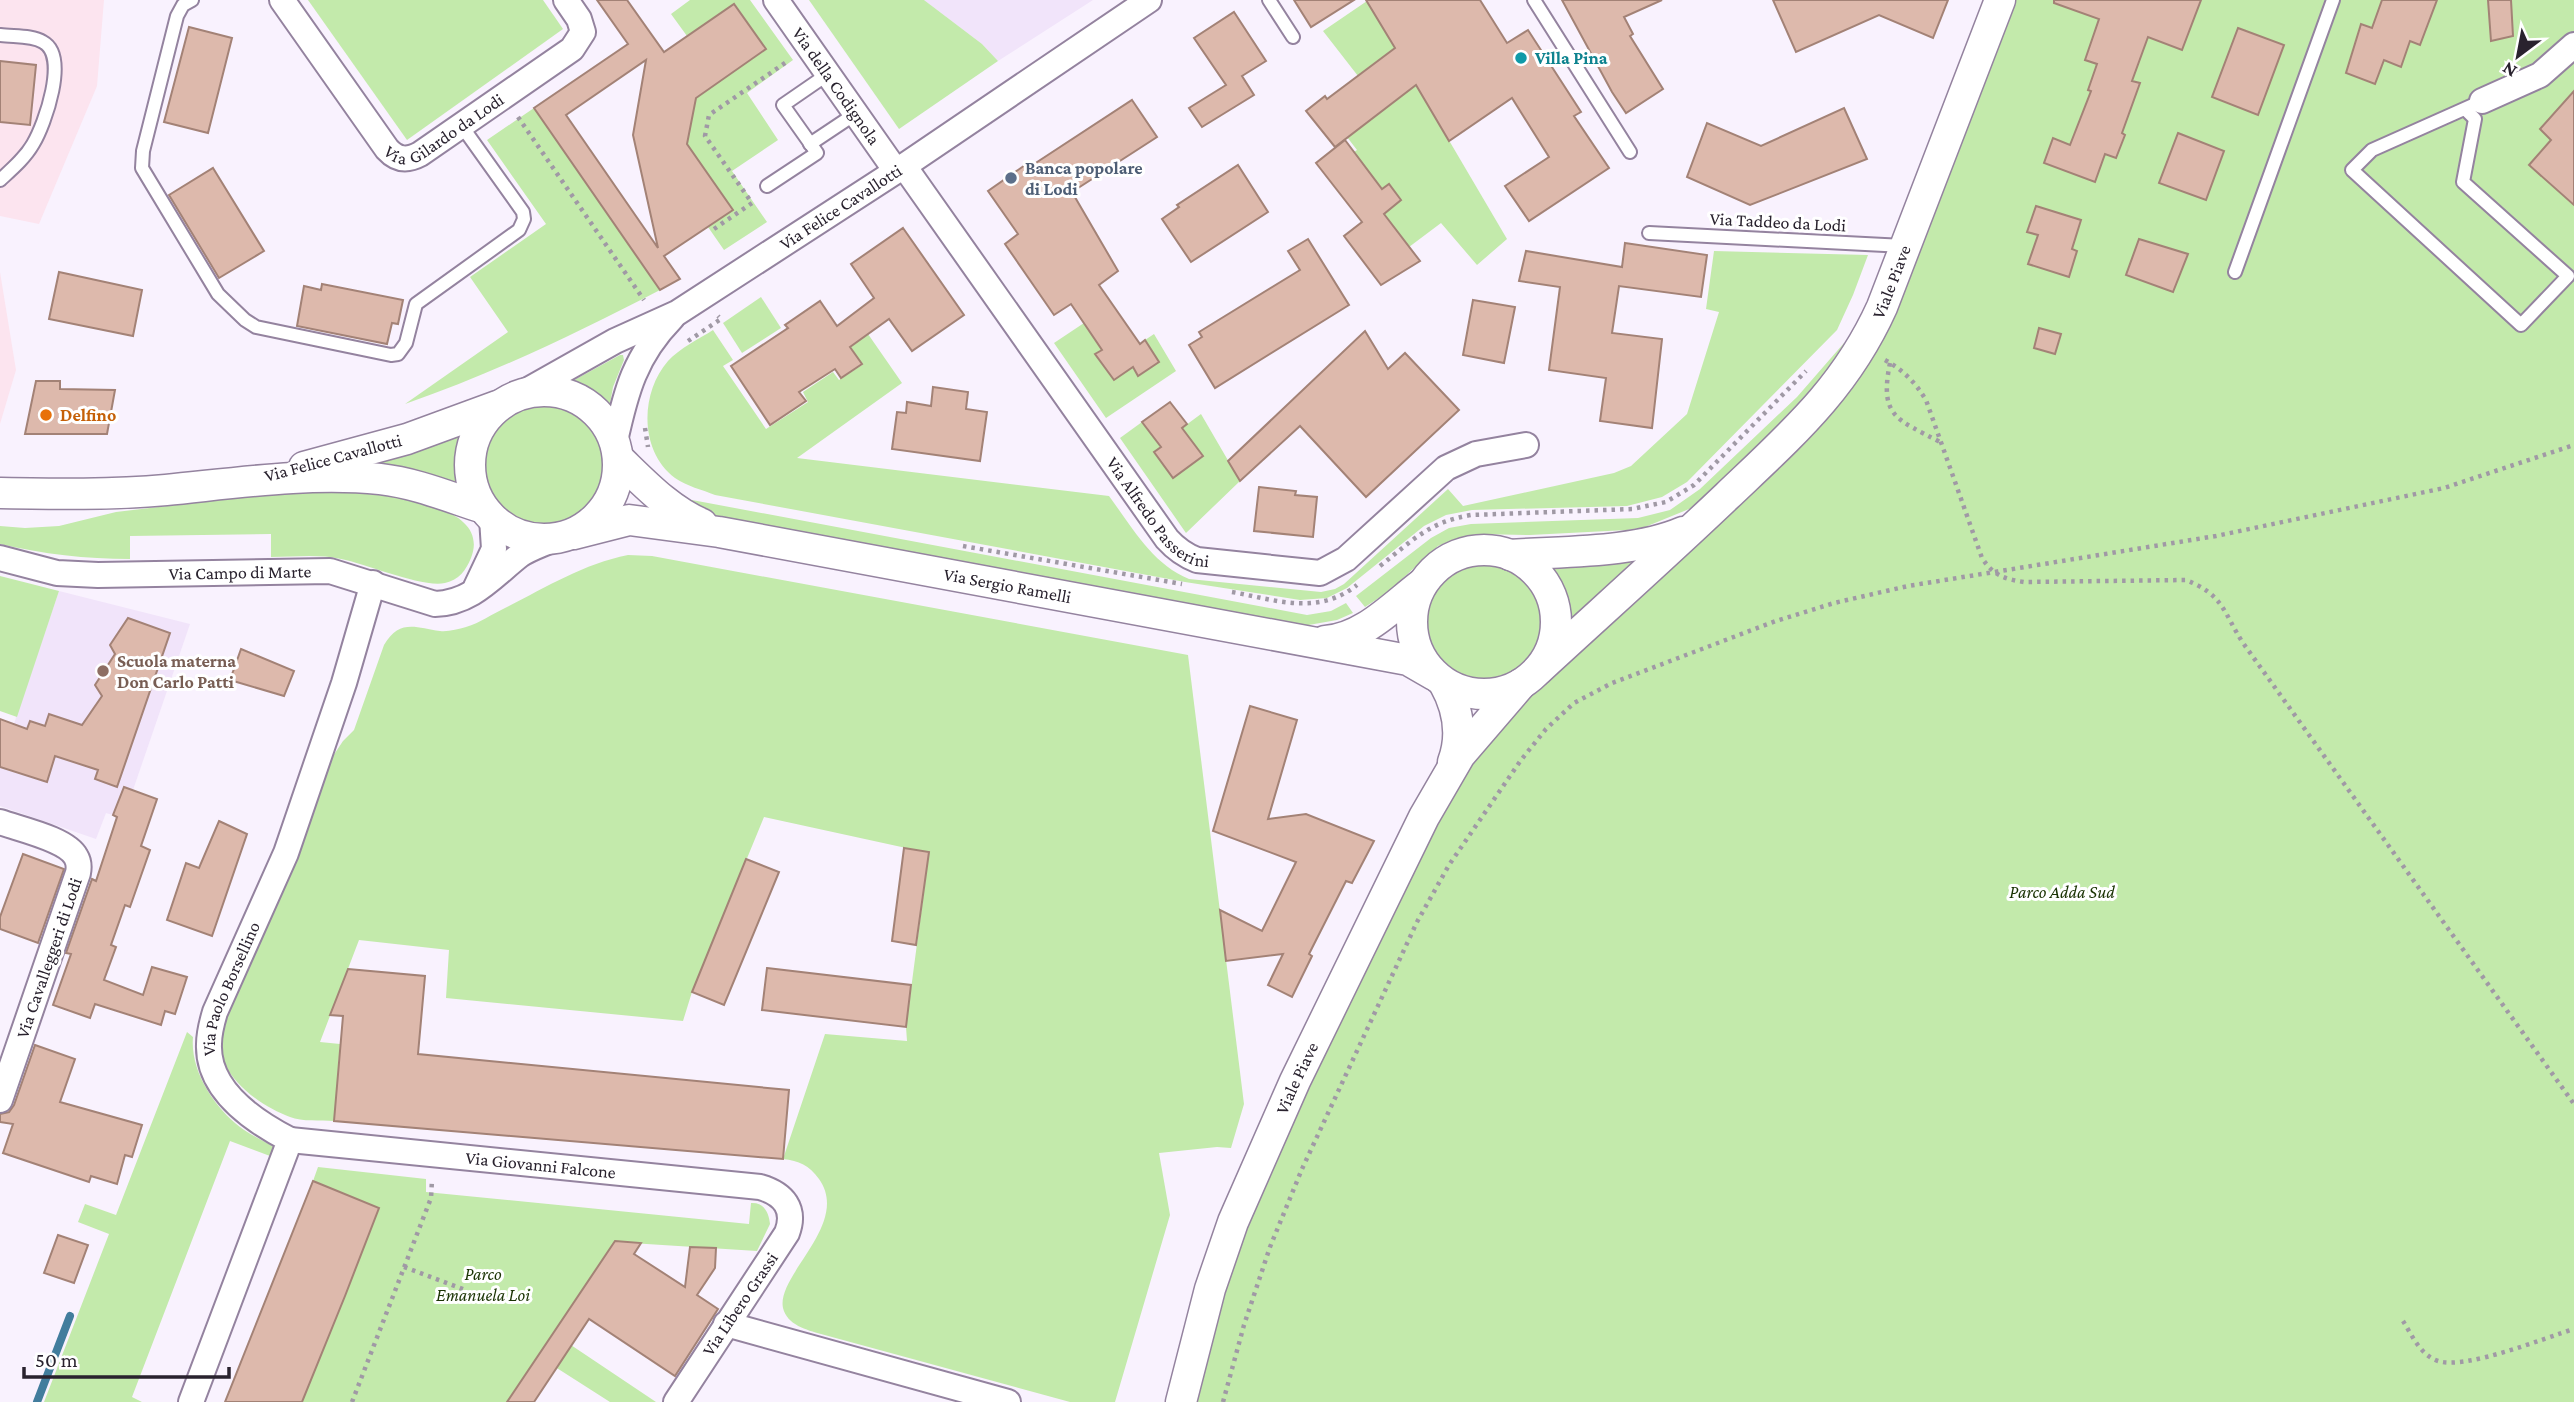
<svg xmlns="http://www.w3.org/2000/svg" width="2574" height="1402" viewBox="0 0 2574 1402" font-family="'Crimson Pro',serif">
<rect width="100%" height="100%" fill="#f9f2fe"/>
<g fill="#f1e4fa">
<polygon points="924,0 1093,0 998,61 982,44"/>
<polygon points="59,591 190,624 133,790 124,787 113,815 106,813 96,839 0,806 0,765"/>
</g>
<g fill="#fce4ef">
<polygon points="0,0 104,0 97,86 39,224 0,216"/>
<polygon points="0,272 16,370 0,424"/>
</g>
<g fill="#c3eaab">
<polygon points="308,0 543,0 563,29 407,140"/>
<polygon points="690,0 750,0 793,60 747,93 778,140 732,171 767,222 724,250 708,227 733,210 687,144 696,98 765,49 735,4 687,36 671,14"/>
<polygon points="809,0 924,0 982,44 998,61 899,129"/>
<polygon points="2015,0 2574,0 2574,1402 1192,1402 1240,1228 1458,777 1524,696 1806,433 1882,330"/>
<polygon points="1367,1 1507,239 1477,265 1441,223 1409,247 1384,214 1401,200 1389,184 1382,189 1354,152 1357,150 1347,137 1373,65 1358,76 1323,31"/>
<path d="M534,108l126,182c-83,43 -166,83 -255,114l103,-72 -38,-55 76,-53 -59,-84z"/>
<path d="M1714,251l154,4 -15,40 -16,35 -150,152 -25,15 -35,9 -155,4 -26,5 -22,11 -77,62 -20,10 -27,2 -115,-18 -470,-87c-12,-5 -29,-9 -40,-17 -36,-27 -35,-85 -7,-117 12,-13 31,-22 45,-31l20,30 -10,6 43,63 42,-27 -5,-10 30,-20 6,8 23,-15 -11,-18 17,-13 34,49 -105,75 312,38c23,31 43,68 80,83l132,13 14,-3 9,-5 104,-95 15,17 151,-33 17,-7 56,-52 32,-102 -13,-3z"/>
<polygon points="761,297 781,328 742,353 723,323"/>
<polygon points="1084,323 1102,350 1096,354 1114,380 1133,367 1139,376 1159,362 1145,340 1154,334 1176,371 1106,418 1054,343"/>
<polygon points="1844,343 1846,344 1815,394 1694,507 1645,527 1627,530 1530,535 1478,534 1455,539 1438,546 1388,592 1365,607 1356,596 1431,538 1449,528 1471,524 1638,518 1670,510 1700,489 1797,397"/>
<polygon points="620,355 623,355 624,360 613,387 608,415 586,398 565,389 565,385"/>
<circle cx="544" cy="465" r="62"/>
<polygon points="1201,414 1240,481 1186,533 1120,438 1142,422 1161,447 1154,452 1173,478 1203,456 1182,428"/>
<polygon points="467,430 459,450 459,489 335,471"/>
<path d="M326,491c34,2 169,6 145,67 -5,12 -12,22 -26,25 -23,5 -78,-19 -104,-24 -23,-5 -46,-2 -70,-2v-23l-141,2v23c-44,0 -87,-5 -130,-15v-18l25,2 34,-2 57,-14 144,-17z"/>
<polygon points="692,500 1307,615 1331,611 1346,603 1353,613 1337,620 1303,626 704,515 689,501"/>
<path d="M1656,545l-93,89c2,-31 -8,-52 -30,-74z"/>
<path d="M628,555l24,1 536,99 56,449 -13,44 -14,-1 -58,6 11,62 -55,187h-45l-249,-68c-14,-4 -34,-9 -38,-26 -7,-33 68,-84 36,-129 -10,-14 -20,-18 -36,-20l42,-125 82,7 -1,-14 23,-174 -165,-36 -72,175 -9,29 -237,-23 3,-48 -90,-10 -39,102 20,2 -6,77c-13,-1 -32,1 -44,-4 -24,-9 -55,-29 -66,-55 -4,-10 -3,-21 -2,-32l74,-178 33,-90 14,-21 11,-11 30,-85c15,-26 31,-18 56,-14 8,1 18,-2 26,-4 14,-4 26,-13 39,-19 40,-20 78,-44 123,-53z"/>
<circle cx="1483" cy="622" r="59"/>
<polygon points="0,576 59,591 17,717 0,711"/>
<path d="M187,1032l6,5c-3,34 21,70 47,90 10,8 23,13 34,20l-4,9 -40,-15 -98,256 10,5h-98l65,-168 -31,-12 7,-18 31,11z"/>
<path d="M318,1167l108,12v13l323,32 2,-21c13,-1 18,10 19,21l-13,27 -142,-9 -62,91 103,69h-46l-72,-46 -31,46h-205l77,-194 -66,-27z"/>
</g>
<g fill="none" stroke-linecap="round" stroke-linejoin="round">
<polyline stroke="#427d9d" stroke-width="8" points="37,1402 70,1316"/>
</g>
<g fill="#ddb9ac" stroke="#a38276" stroke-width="2" fill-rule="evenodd">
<path d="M597,0h30l37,52 70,-48 32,45 -70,49 -9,46 46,66 -69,46 16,23 -20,11 -126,-182 94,-64zM646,60l-13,75 25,113 -92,-133z"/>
<polygon points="1294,0 1354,0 1311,27"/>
<polygon points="1366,0 1480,0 1507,43 1528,30 1581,112 1574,116 1609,168 1529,221 1505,186 1549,157 1512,98 1449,141 1416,85 1335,147 1306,111 1325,96 1327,99 1395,48"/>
<polygon points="1562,0 1662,0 1624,17 1633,34 1630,36 1663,89 1626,113 1612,92"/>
<polygon points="1773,0 1948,0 1933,38 1879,15 1796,52"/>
<polygon points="2054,0 2201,0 2182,50 2148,37 2132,81 2140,83 2122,133 2125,135 2116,158 2105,154 2095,182 2044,163 2053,138 2070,145 2091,91 2088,90 2097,64 2085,60 2099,19 2054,3"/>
<polygon points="2382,0 2437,0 2420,45 2410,41 2401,67 2384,60 2375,84 2346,73 2361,24 2372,28"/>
<polygon points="2488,0 2511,0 2513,36 2491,41"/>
<polygon points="1234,12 1266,61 1242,76 1254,95 1202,127 1189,108 1226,85 1194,38"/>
<polygon points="189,27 232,38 208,133 164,122"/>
<polygon points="2238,28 2284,45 2258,115 2212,97"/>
<polygon points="0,61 36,65 30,125 0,122"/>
<polygon points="2574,91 2574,205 2529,165 2551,140 2540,129"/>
<polygon points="1132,100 1157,137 1072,192 1118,271 1099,285 1140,344 1145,340 1159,362 1138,376 1133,367 1114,380 1095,354 1102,350 1071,304 1054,315 1005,244 1018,234 988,191 1028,163 1031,166"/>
<polygon points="1844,108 1867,159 1750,205 1687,177 1707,123 1761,146"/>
<polygon points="2178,133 2224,151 2206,200 2159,183"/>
<polygon points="1345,140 1382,189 1389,184 1401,200 1384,214 1420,261 1381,285 1344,236 1362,222 1316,163"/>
<polygon points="1238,165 1268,212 1191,262 1162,219 1179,207 1177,205"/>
<polygon points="213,168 264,251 219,278 169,195"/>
<polygon points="2036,206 2081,220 2072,249 2077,251 2069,277 2028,264 2038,235 2027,232"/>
<polygon points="903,228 964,315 912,351 889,319 850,347 862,364 841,378 835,369 799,392 806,401 770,425 731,366 788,328 785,325 820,301 837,326 874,298 851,264"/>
<polygon points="1308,239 1349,305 1215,388 1189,345 1202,337 1199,332 1300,270 1288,251"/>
<polygon points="2139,239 2188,254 2173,292 2126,275"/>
<polygon points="1625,243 1707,255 1701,297 1619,286 1612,333 1662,339 1652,428 1600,421 1606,378 1549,370 1560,287 1519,281 1526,251 1622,267"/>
<polygon points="59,272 142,290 133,336 49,319"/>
<polygon points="322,284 403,300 398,324 392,323 387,344 297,326 304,286 321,290"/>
<polygon points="1473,300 1515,307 1504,363 1463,355"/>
<polygon points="2039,328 2061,334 2055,354 2034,348"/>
<polygon points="1365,331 1388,369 1405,353 1459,410 1366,497 1300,426 1240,481 1228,461"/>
<polygon points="36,381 60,381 60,389 115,390 107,434 25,434"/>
<polygon points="933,387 968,392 966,409 987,412 980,461 892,449 897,412 906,413 907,402 931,406"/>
<polygon points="1170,402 1187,424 1182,428 1203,456 1173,478 1154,452 1161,447 1142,422"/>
<polygon points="1259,487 1296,491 1295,495 1317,497 1313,537 1254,531"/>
<polygon points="128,618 170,633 117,787 95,779 98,770 55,756 47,782 0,767 0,719 27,729 30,721 45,726 49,714 82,725 102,696 95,685 115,654 110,645"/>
<polygon points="241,649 294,671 284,696 230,680"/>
<polygon points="1250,706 1297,720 1268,819 1306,814 1374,841 1352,883 1346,881 1309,954 1312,956 1292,997 1268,985 1283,954 1226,961 1220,910 1262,931 1296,862 1213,831"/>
<polygon points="124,787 157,799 141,846 150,850 130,907 125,905 111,945 116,947 104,980 143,995 152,967 187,977 175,1014 165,1011 161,1025 95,1004 90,1018 53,1005 71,954 66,953 92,879 96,881 117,817 113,815"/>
<polygon points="219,821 247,834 212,936 167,920 186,863 199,868"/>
<polygon points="904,848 929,852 916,945 892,941"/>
<polygon points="23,854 64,869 38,943 0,929 0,917"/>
<polygon points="746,859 779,872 724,1005 692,992"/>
<polygon points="767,968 911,985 906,1027 762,1010"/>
<polygon points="348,969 425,976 418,1054 789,1090 783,1159 334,1121 343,1016 330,1015"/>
<polygon points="35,1045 75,1059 60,1102 142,1125 132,1157 125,1155 117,1184 91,1176 89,1182 3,1153 13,1124 0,1122 0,1114 9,1112 14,1105"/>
<polygon points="313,1181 379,1208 345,1296 302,1402 225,1402"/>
<polygon points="58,1235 88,1245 74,1283 44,1273"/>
<polygon points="615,1241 641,1243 634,1254 685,1287 690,1247 716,1248 715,1268 697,1295 718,1309 675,1376 589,1319 534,1402 507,1402"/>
</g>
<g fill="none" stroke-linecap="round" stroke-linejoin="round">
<defs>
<g id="service">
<polyline points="192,0 183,5 177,16 143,151 142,168 218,294 245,320 256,327 391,355 398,354 406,343 416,304 519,230 524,219 523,212 461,125"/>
<polyline points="1269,0 1293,37"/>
<polyline points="1534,0 1630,152"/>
<path d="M0,35c13,2 32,0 43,7 26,14 2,82 -10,102 -8,14 -21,25 -33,36"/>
<polyline points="2465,109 2475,119 2463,182 2568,276 2521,325 2352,170 2372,150 2482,101"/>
<polyline points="810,144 855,114"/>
<polyline points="767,186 817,153 783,105 828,74"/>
<polyline points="1649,233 1904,246"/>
<polyline points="2235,272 2333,0"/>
</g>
<g id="minor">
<path id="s1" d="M282,0l105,149c10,11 20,12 33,5l152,-105 11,-17 -4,-13 -13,-19"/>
<path id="s2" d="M776,0l120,171"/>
<polyline points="2482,101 2540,75 2574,45"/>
<path id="s3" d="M904,166l263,373c9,10 17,16 30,21l123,13 26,-14 100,-91 30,-14 50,-9"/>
<path id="s4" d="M521,394l94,-53 62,-28 227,-147 245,-166"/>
<path d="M615,441c11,-50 20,-85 57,-123"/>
<path id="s5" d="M0,558l57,15 41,2 232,-4 105,33c37,-1 58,-28 85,-49 10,-7 24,-11 36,-17"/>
<polyline points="476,587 494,549 492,518"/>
<path d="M0,822c19,7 67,17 76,35 3,5 3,11 2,16l-78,227"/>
<path id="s6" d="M290,1140l470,47c24,7 36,22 27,46l-111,169"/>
<polyline points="726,1324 1008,1402"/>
<path id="s7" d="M191,1402l99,-262c-35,-18 -83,-50 -81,-96 0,-11 3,-22 6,-32l71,-159 58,-170 29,-100"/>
</g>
<g id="tertiary">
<circle cx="544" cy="465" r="74"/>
<path d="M618,458c26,25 51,52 84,66"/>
<polyline points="304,467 407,439 497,406"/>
<path d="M0,493c56,1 111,2 166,-3 71,-7 143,-18 214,-11 36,4 69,18 103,29"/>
<path id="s8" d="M574,534l55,-14 90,12 689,128 26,15"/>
<circle cx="1484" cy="622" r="72"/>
<path d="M1510,555c54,-4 124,-2 173,-23"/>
<path d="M1325,641c38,-2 69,-36 97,-57"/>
<path id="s9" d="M1538,670c63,-58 127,-115 189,-174 64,-61 118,-107 155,-189l118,-307"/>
<path d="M1444,683c14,25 19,52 9,79"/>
<path id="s10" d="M1181,1402l29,-113 23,-67 62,-141 129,-264 36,-62 61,-71"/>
</g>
</defs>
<use href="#service" stroke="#94839f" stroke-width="16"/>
<use href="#minor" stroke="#94839f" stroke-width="28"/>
<use href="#tertiary" stroke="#94839f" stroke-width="33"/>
<g stroke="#a099a5" stroke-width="4.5" stroke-dasharray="3.5 5" stroke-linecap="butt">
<polyline points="518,117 644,300"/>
<polyline points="714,229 752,203 705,136 709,115 788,61"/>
<polyline points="688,341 721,319 718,316"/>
<path d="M1885,360c18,10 30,22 41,40l56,158c11,17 22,21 42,24l162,-2c38,15 37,32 57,63l331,461"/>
<path d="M1890,363c-11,54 7,56 50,79"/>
<polyline points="645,428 648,447"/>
<polyline points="963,546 1182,584"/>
<path d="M1380,566c33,-26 49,-44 91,-51l161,-6 34,-7 28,-17 112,-114"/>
<path d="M1232,592c44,8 86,24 125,-7"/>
<polyline points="404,1267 463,1289"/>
<path d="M2403,1321c9,14 17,34 35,40 28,9 106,-23 136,-32"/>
<polyline points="352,1402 431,1198 432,1180"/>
<polyline points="1223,1402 1244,1325 1270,1247 1302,1169 1417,922 1449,865 1521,760 1546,729 1574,703 1612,683 1776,621 1834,603 1908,586 2216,536 2444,488 2574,445"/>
</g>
<use href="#service" stroke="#fff" stroke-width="12"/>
<use href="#minor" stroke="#fff" stroke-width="24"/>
<use href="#tertiary" stroke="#fff" stroke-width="30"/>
</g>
<circle fill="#0f9aa8" stroke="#fff" stroke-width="2.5" cx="1521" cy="58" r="7"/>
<circle fill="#5c6f8a" stroke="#fff" stroke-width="2.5" cx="1011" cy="178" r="7"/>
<circle fill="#e8710a" stroke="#fff" stroke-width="2.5" cx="46" cy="415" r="7"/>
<circle fill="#8d6e63" stroke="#fff" stroke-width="2.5" cx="103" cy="671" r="7"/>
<g text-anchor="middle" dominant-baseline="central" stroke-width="6" stroke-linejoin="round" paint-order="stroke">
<g font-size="18" font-weight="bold" fill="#0d838f" stroke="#fff" text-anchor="start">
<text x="1535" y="58">Villa Pina</text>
</g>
<g font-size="18" fill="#29222e" stroke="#fff">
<text stroke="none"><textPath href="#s2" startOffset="105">Via della Codignola</textPath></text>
<text stroke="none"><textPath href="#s1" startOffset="250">Via Gilardo da Lodi</textPath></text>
<text stroke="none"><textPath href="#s4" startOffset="371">Via Felice Cavallotti</textPath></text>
<text transform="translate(1778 222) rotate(3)">Via Taddeo da Lodi</text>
<text stroke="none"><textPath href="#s9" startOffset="530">Viale Piave</textPath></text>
<text transform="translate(333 458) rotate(-15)">Via Felice Cavallotti</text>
<text stroke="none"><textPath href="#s3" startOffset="432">Via Alfredo Passerini</textPath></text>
<text stroke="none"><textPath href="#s5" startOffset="242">Via Campo di Marte</textPath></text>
<text stroke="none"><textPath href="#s8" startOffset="441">Via Sergio Ramelli</textPath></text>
<text transform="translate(49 958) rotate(-71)">Via Cavalleggeri di Lodi</text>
<text stroke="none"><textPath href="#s7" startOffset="472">Via Paolo Borsellino</textPath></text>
<text stroke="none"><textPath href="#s10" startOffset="345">Viale Piave</textPath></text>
<text stroke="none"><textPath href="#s6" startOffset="252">Via Giovanni Falcone</textPath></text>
<text transform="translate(740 1304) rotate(-56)">Via Libero Grassi</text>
</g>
<g font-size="18" font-weight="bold" fill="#4e5e75" stroke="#fff" text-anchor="start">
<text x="1025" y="168">Banca popolare<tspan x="1025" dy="21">di Lodi</tspan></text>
</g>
<g font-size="18" font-weight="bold" fill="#c56008" stroke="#fff" text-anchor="start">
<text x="60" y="415">Delfino</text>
</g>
<g font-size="18" font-weight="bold" fill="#785e54" stroke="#fff" text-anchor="start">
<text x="117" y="661">Scuola materna<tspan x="117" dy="21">Don Carlo Patti</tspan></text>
</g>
<g font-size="18" font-style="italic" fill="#1a3303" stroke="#fff">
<text x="2062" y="892">Parco Adda Sud</text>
<text x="483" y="1274">Parco<tspan x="483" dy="21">Emanuela Loi</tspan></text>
</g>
</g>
<g transform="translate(2518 56) rotate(212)" stroke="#ffffff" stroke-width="5" paint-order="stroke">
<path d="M0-5L12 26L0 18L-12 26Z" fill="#29222e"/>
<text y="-10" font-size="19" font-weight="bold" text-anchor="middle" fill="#29222e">N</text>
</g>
<path d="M24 1367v10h205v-10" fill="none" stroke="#29222e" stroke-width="3.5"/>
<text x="35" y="1367" font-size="21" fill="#29222e" stroke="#ffffff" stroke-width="5" paint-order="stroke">50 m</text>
</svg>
